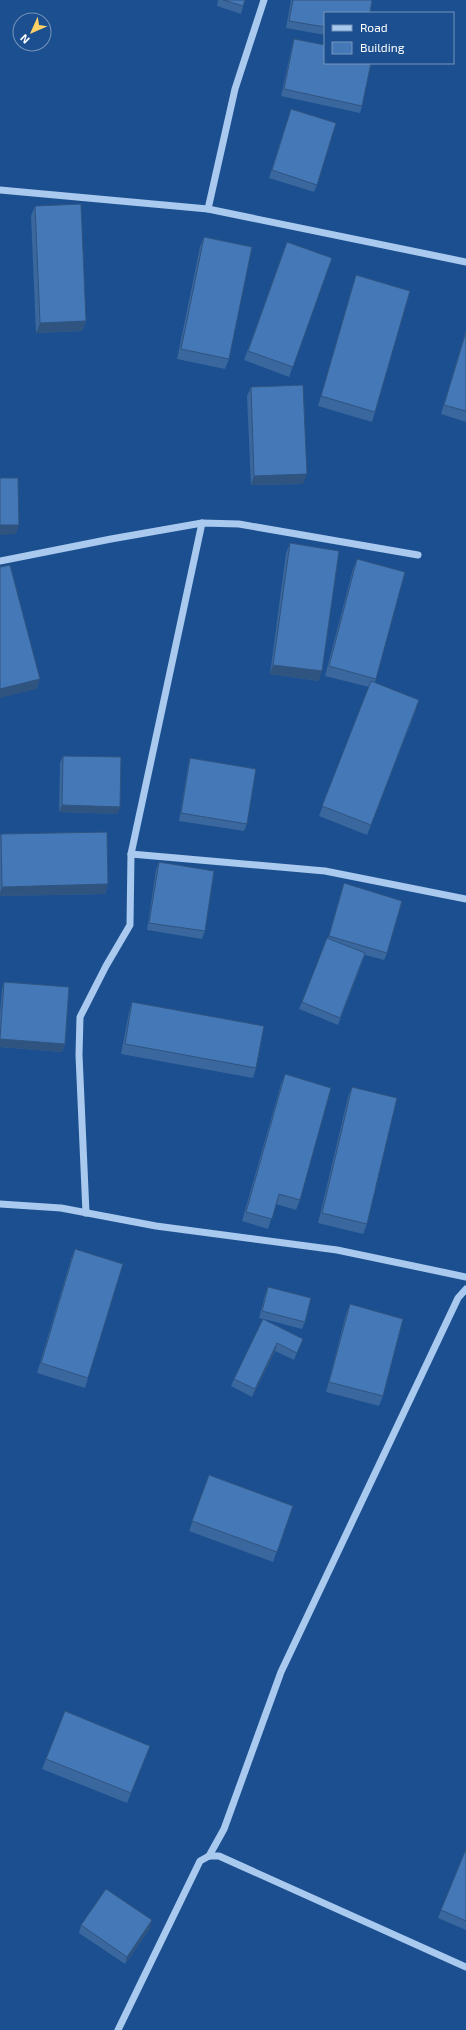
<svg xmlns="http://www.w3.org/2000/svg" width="466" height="2030" viewBox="0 0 466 2030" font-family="'Exo 2',sans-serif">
<rect width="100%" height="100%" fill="#1b4f8f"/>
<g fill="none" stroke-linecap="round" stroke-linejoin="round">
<g stroke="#a9c9ee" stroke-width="7">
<polyline points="0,190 208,209 466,262"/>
<polyline points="208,209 235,89 264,0"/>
<polyline points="0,561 111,539 202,523 239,524 418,555"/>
<polyline points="131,854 325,871 466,899"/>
<polyline points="0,1204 61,1208 156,1226 337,1250 466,1277"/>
<polyline points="86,1213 79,1055 80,1017 106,966 130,925 131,854 202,523"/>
<polyline points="209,1856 224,1829 281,1672 458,1298 466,1289"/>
<polyline points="118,2030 200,1861 209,1856 219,1856 466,1967"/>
</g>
</g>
<g fill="#3a679d">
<polygon points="218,0 245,0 241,14 217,6"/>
<polygon points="291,0 372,0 325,13 325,35 286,28"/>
<polygon points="294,39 362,106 360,113 281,96 292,46"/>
<polygon points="291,109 317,185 314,192 269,178"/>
<polygon points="35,206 86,321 82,331 36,333 31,216"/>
<polygon points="204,237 229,359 225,369 177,359 200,247"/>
<polygon points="287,242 332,258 289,377 244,360"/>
<polygon points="356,275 375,412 372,422 318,406 353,285"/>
<polygon points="466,330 466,422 441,414"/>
<polygon points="251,387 303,484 251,485 247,396"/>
<polygon points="290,543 319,681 270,674 286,553"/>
<polygon points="357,559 376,679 375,682 416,710 367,835 319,816 369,687 325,676 353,569"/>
<polygon points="63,756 118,814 59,812 60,763"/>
<polygon points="190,758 247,824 244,831 179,821 188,765"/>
<polygon points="1,834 108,884 105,894 0,896 0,836"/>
<polygon points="159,862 205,931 202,939 147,930 156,870"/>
<polygon points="344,883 387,953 384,960 365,955 338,1025 299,1009 328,938"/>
<polygon points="4,982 65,1044 62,1052 0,1047 0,1013 2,989"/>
<polygon points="132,1002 256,1068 253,1078 121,1054 129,1012"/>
<polygon points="285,1074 300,1200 296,1210 276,1204 268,1229 242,1221 281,1084"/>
<polygon points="352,1087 367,1224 363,1234 318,1223 348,1097"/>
<polygon points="75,1249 88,1378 85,1388 37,1373 71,1259"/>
<polygon points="268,1287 305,1322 302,1329 264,1319 300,1346 294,1360 275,1351 252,1397 231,1386 234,1379 263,1319 259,1318 265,1295"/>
<polygon points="350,1304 383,1396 379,1406 326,1392 346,1314"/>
<polygon points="209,1475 293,1506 273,1562 189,1531"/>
<polygon points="146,1756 127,1803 42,1769 46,1759"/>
<polygon points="466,1849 466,1930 438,1918"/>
<polygon points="81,1925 150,1928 125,1964 79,1933"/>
</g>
<g fill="#305480">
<polygon points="86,321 82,331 36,333 40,323"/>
<polygon points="307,474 303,484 251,485 254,476"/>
<polygon points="0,525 19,525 16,534 0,535"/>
<polygon points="273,665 322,671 319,681 270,674"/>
<polygon points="40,679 37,689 0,698 0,689"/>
<polygon points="62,805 120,807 118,814 59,812"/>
<polygon points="108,884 105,894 0,896 0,893 2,887"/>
<polygon points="0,1039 65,1044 62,1052 0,1047"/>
<polygon points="277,1343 275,1351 252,1397 255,1389"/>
<polygon points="152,1920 150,1928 125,1964 127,1957"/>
</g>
<g fill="#4478b7" stroke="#305480">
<polygon points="223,0 245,0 243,6"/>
<polygon points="293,0 372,0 370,13 325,13 325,27 289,21"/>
<polygon points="294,39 325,45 325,63 371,63 362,106 284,89"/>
<polygon points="291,109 336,123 317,185 272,170"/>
<polygon points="81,204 86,321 40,323 35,206"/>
<polygon points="204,237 252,247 229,359 181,349"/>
<polygon points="287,242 332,258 293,367 248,351"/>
<polygon points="356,275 410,291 375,412 321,396"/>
<polygon points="466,332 466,411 444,405"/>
<polygon points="303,385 307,474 254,476 251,387"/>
<polygon points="0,478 18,478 19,525 0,525"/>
<polygon points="290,543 339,551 322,671 273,665"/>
<polygon points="357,559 405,572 376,679 329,666"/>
<polygon points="10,565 40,679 0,689 0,567"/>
<polygon points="371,681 419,700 371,825 322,806"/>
<polygon points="63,756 121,757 120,807 62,805"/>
<polygon points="190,758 256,769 247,824 181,813"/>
<polygon points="107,832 108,884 2,887 1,834"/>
<polygon points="159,862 214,871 205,931 149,923"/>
<polygon points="344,883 402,901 387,953 329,936"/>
<polygon points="327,938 365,953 340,1018 302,1002"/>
<polygon points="4,982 69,987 65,1044 0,1039"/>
<polygon points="132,1002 264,1026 256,1068 125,1044"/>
<polygon points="285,1074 331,1088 300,1200 279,1194 272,1219 246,1212"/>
<polygon points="352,1087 397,1098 367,1224 322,1213"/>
<polygon points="75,1249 123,1264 88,1378 41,1363"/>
<polygon points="268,1287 311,1298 305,1322 262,1311"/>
<polygon points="350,1304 403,1319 383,1396 329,1382"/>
<polygon points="263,1319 303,1339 297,1353 277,1343 255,1389 234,1379"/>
<polygon points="209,1475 293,1506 277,1552 192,1521"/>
<polygon points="65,1711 150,1746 131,1793 46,1759"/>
<polygon points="466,1849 466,1921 441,1910"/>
<polygon points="106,1889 152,1920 127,1957 81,1925"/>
</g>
<rect x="324" y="12" width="130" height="52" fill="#1b4f8f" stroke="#7695bc"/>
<rect x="332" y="25" width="20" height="6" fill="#a9c9ee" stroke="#7695bc"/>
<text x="360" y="32" font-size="12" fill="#ffffff">Road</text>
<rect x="332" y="42" width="20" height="12" fill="#4478b7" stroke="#7695bc"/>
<text x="360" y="52" font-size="12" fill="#ffffff">Building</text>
<g transform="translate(32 32) rotate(225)"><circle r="19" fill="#1b4f8f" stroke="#7695bc"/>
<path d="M0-3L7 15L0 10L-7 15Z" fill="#ffd166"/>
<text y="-6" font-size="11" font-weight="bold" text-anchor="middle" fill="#ffffff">N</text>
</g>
</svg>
